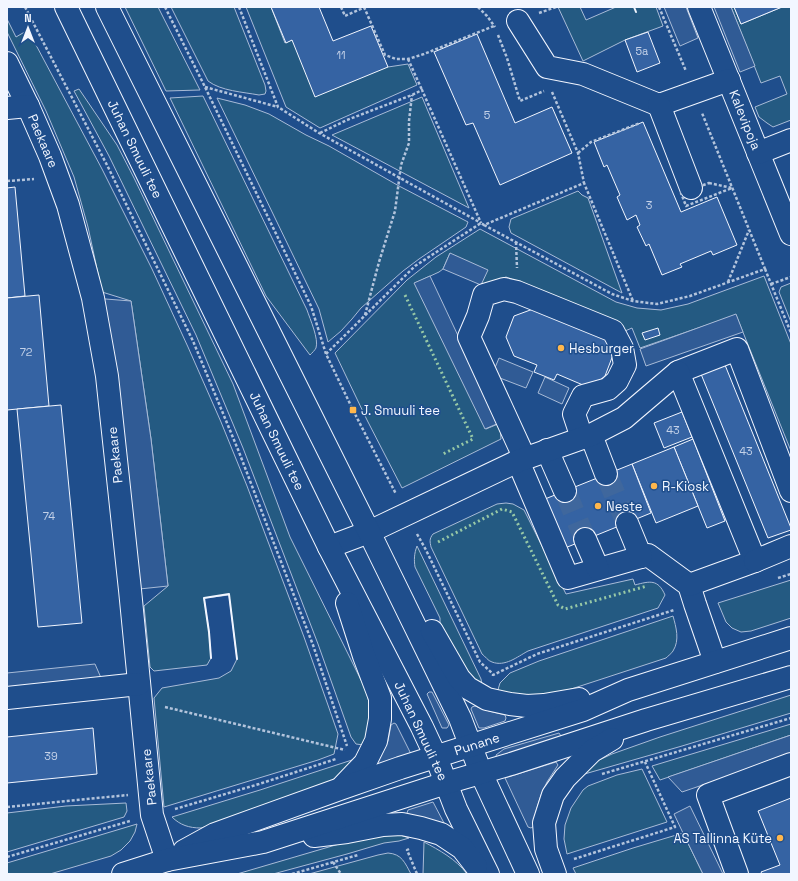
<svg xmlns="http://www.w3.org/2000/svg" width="798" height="881" viewBox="0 0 798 881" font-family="'Space Grotesk',sans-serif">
<rect width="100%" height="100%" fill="#1f4e8c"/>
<g fill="#245a82" stroke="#a8bbd7">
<polygon points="125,7 158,7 200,90 166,91"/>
<path d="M171,7h63l31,78 1,6 -1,3 -6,1c-16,-3 -38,-4 -51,-14z"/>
<polygon points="246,7 271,7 285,43 292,40 388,67 408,64 417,85 320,128 286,107"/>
<polygon points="558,7 580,7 586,20 616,7 656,7 663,26 625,40 583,61"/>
<polygon points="731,7 734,7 741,24 782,7 791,7 791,120 773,127 767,123 759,117 755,107 787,94 780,76 761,83"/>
<polygon points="7,19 16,37 28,30 102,169 152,269 188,347 221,422 247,486 304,637 329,708 338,734 334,754 318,760 164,807 154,698 162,688 219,678 231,671 237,659 229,595 204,598 209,632 211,658 207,665 154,671 150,667 144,606 168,586 151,439 131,301 102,292 88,227 74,177 46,111 7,32"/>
<path d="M79,89l38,56 17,33 99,206 57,153 71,143c3,6 6,12 7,18 4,16 0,31 -4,47l-8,-1 -5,-7 -33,-93 -75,-196 -47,-113 -87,-179 -35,-65z"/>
<path d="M203,96l104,214c3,9 12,29 9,38 -1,2 -4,5 -6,7l-44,-59 -96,-198z"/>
<polygon points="422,97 469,208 332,135"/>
<polygon points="217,98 245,105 269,114 306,135 329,146 399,186 468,222 466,227 419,259 403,271 361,308 352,319 341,331 328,342 319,309"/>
<polygon points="578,191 582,195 588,198 622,293 511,233 509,227 511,219"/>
<polygon points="480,229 616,302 637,308 661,310 688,304 764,276 791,344 791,451 736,315 640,348 632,328 625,331 544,292 506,277 481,285 450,253 443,269 439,272 415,283 486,429 498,424 500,426 501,439 402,488 367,420 335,353 407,280 436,257"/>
<polygon points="791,283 791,322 779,292 781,287"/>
<path d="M506,503l7,1 11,6 42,84 67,-15 2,6c15,-4 23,-6 30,10l-7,13 -130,43c-11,6 -23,16 -36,11 -4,-1 -7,-6 -10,-8l-51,-107c-1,-5 -2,-8 2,-13l64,-30z"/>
<path d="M417,546l64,133 1,6 -10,-8 -13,-17 -19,-38v-4l-25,-51c-1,-7 -1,-13 2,-21z"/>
<polygon points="791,580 791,618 751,631 741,632 732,628 726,622 718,603"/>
<path d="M673,616c3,11 7,24 0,35 -1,2 -5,5 -7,7l-107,35 -18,4 -44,-4 3,-10 10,-10 29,-12z"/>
<polygon points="791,695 791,713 682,746 581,775 595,762 612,754 660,737"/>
<polygon points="791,724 791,735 660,780 652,766"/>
<path d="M355,759l-12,13 -15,12 -70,26 -57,18c-12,0 -21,-3 -29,-11l88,-27z"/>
<polygon points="642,769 667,822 567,854 564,839 565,825 571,808 583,790 588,786 617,775"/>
<polygon points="126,803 127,811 124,817 7,852 7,813 66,806"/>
<polygon points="137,824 135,832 130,841 121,850 111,856 50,874 7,874 7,863"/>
<polygon points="683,833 703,874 576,874 573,868 633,848"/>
<polygon points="400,835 409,838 399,841 384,843 347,854 273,874 237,874 356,839 373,836"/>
<path d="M424,842c15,8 32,17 43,32h-44z"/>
<path d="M388,853c14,1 17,10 23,21h-102l69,-19z"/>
</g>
<g fill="#305b95" stroke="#a8bbd7">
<polygon points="664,7 686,7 698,38 680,46"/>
<polygon points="714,7 731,7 755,66 740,72"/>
<polygon points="450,253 488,270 481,285 443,269"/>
<polygon points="430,276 499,423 485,429 414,283"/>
<polygon points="93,298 131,301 151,439 168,586 130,590"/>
<polygon points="736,314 743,332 646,366 640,349"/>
<polygon points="499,358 533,372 526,388 492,375"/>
<polygon points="545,377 569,388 562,404 538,393"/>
<polygon points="95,664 105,687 7,698 7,673"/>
<polygon points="429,692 432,692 449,725 447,728 442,728 427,694"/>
<polygon points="475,706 489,711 505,715 506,718 505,721 484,728 479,728 471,709 472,707"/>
<polygon points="394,723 396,724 411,754 376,765 388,741 391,725"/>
<polygon points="559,733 561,736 560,739 497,758 496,755 504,749"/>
<polygon points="791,735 791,755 682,792 668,777"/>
<polygon points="556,762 558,765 547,782 541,795 536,811 534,826 531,828 528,827 505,778"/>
<polygon points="433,802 444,823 443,825 409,815 407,813 408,810"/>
<polygon points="690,806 707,841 723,874 703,874 683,833 674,814"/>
</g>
<g fill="#3563a3" stroke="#f2f6ff">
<polygon points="271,7 319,7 333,41 371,26 388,67 315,97 292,40 286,43"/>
<polygon points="734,7 782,7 741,24"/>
<polygon points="648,32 660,63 637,72 625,40"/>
<polygon points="477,34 515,123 552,107 572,153 500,185 473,123 466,125 434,52"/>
<polygon points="643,122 681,212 717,197 737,245 713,255 711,251 680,264 682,267 662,275 649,244 646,246 637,227 640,225 636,215 627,220 617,197 620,195 607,165 604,167 594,142"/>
<polygon points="15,187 25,296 7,298 7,188"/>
<polygon points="39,295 49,406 7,410 7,298"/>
<polygon points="533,309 609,341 613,355 605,376 590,388 557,374 554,380 534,372 537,365 514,356 506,337 514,316"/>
<polygon points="658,328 660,335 645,340 642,333"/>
<polygon points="725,365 791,528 791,530 768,538 701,374"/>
<polygon points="61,405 82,623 38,627 17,409"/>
<polygon points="682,412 692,437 664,448 654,423"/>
<polygon points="693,439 725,521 707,528 674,447"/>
<polygon points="674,447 698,506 656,523 632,464"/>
<polygon points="632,464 651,513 565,548 545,499"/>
<polygon points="93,728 97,774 7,783 7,737"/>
<polygon points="791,798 791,874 762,874 761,872 780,865 758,811"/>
</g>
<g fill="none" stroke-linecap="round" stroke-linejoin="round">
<g stroke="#3f679d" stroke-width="22" stroke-dasharray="22 11" stroke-linecap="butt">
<polyline points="606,474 627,523"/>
<polyline points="565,491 585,539"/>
</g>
<defs>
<g id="minor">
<polyline points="699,7 791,234"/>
<polyline points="518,21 547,67 583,74 659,105 729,80"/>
<polyline points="7,63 28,106 50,156 68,205 93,298 107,376 130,590 152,815 167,860"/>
<polyline points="659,105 691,188"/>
<polyline points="7,108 28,106"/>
<polyline points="758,153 791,140"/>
<polyline points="678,372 737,349 791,491"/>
<polyline points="591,435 606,474"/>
<polyline points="547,450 565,491"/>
<polyline points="525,459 469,337 478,316 484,295 504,289 517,292 613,331 622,348 625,365 617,381 608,389 583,396 574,414 582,438"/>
<polyline points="518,461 568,578 648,555 689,585 695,604 715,662"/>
<polyline points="627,523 641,557"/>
<polyline points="585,539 598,569"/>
<polyline points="329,547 369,532 518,461 591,435 624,418 678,372 755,561 689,585"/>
<polyline points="755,561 791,546"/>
<polyline points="7,698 139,684"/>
<polyline points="737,874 708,795 791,764"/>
</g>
<g id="major">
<polyline points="66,7 329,547 422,727 436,757 456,809 488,874"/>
<polyline points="107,7 369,532 460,718 481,773 528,874"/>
<polyline points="432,631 459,678 468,688 487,699 510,704 527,706 544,705 579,699"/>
<polyline points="343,786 365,763 376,741 380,719 380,698 364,656 347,603"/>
<polyline points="314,836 347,832 383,825 402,824 421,828 441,834 462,848 476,866"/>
<polyline points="184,851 215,834 340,789 400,768 583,710 628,690 791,638"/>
<polyline points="123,874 167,860 263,842 446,783 511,764 646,720 791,677"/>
<polyline points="555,874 546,849 544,823 553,795 565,778 592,751 612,739"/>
</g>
</defs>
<use href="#minor" stroke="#f2f6ff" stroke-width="24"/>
<use href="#major" stroke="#f2f6ff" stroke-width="24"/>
<g stroke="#b3c4dc" stroke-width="2.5" stroke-dasharray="3 2" stroke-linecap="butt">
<polyline points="25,7 108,167 193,341 239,452 265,520 313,645 347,746"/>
<polyline points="165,7 205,87 311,306 326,354 353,410 396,494"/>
<polyline points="239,7 278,107 319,133 481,223"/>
<polyline points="341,7 345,16 365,7"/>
<polyline points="364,7 385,55 396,59 408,59 424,54 494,26"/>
<polyline points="478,7 487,16 495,27"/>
<polyline points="659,7 686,71"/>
<polyline points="539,13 556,7"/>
<polyline points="498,35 507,58 520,101 544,91"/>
<polyline points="408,59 422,90"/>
<polyline points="205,87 278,107"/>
<polyline points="552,92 578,153 584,183"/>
<polyline points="320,133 347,120 412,95 422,90 481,223"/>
<polyline points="578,153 591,142 640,123"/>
<polyline points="7,181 34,179"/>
<polygon points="709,183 732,188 686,206 681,193"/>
<polyline points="484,225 612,294 633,301 657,304 690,296 765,269 702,113"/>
<polyline points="516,242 517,268"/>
<polyline points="765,269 791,333"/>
<polyline points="728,282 749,230"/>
<polyline points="771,284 791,277"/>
<polyline points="365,315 379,262 395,211 401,165 409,143 409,121 412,95"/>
<polyline points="326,354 415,266 481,223 484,225 584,183 633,301"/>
<polyline points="417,534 426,550 480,662 492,673"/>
<polyline points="778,578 791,574"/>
<polyline points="493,676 493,675 537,654 674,610"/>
<polyline points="165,707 345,750"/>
<polyline points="602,774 791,718"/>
<polyline points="7,807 128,795"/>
<polyline points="175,809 259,784 336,759"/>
<polyline points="409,849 407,850 417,874"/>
<polyline points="7,857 130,821"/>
<polyline points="574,859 675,827 645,762"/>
<polyline points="333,862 341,874"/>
<polyline points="292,874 358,855"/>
</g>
<use href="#minor" stroke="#1f4e8c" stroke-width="22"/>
<use href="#major" stroke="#1f4e8c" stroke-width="22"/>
<g stroke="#97c8a6" stroke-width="3" stroke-dasharray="2 3" stroke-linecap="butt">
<polyline points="405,295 473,439 443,454"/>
<polyline points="438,542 502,509 512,512 558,605 565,609 647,586"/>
</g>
<g stroke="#f2f6ff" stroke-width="2">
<polyline points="634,7 636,12"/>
<polyline points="211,658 209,632 204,598 229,594 237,659"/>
</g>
</g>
<g fill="#ffb74d" stroke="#1f4e8c" stroke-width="1.5">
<circle cx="561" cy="348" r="4"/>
<rect x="349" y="406" width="8" height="8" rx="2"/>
<circle cx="654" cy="486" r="4"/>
<circle cx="598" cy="506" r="4"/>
<circle cx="780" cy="838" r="4"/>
</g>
<g text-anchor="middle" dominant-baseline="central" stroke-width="3" stroke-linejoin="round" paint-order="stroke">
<g font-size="11" fill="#c3d1e8">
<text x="642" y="51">5a</text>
<text x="341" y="55">11</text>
<text x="487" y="115">5</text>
<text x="649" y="205">3</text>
<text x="26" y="352">72</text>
<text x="673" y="430">43</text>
<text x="746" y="451">43</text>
<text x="49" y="516">74</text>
<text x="51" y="756">39</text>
</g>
<g font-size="13" fill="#f2f6ff" stroke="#1f4e8c">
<text transform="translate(745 120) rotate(68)">Kalevipoja</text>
<text transform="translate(43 141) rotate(67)">Paekaare</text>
<text transform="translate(135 149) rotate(64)">Juhan Smuuli tee</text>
<text transform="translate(277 441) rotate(64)">Juhan Smuuli tee</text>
<text transform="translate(115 455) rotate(-96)">Paekaare</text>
<text transform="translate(421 731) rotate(65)">Juhan Smuuli tee</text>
<text transform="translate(477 744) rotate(-18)">Punane</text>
<text transform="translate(149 777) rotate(-96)">Paekaare</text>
</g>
<g font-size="13" fill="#f2f6ff" stroke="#1f4e8c" text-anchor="start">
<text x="569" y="348">Hesburger</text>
<text x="361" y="410">J. Smuuli tee</text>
<text x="662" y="486">R-Kiosk</text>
<text x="606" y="506">Neste</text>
<text x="772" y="838" text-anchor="end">AS Tallinna Küte</text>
</g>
</g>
<rect width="798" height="881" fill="none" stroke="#f2f6ff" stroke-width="16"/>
<g transform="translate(28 28)" stroke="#1f4e8c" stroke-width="3" paint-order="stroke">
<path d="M0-3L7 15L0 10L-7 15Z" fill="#f2f6ff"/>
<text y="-6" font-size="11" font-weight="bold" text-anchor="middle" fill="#f2f6ff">N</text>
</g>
</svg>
